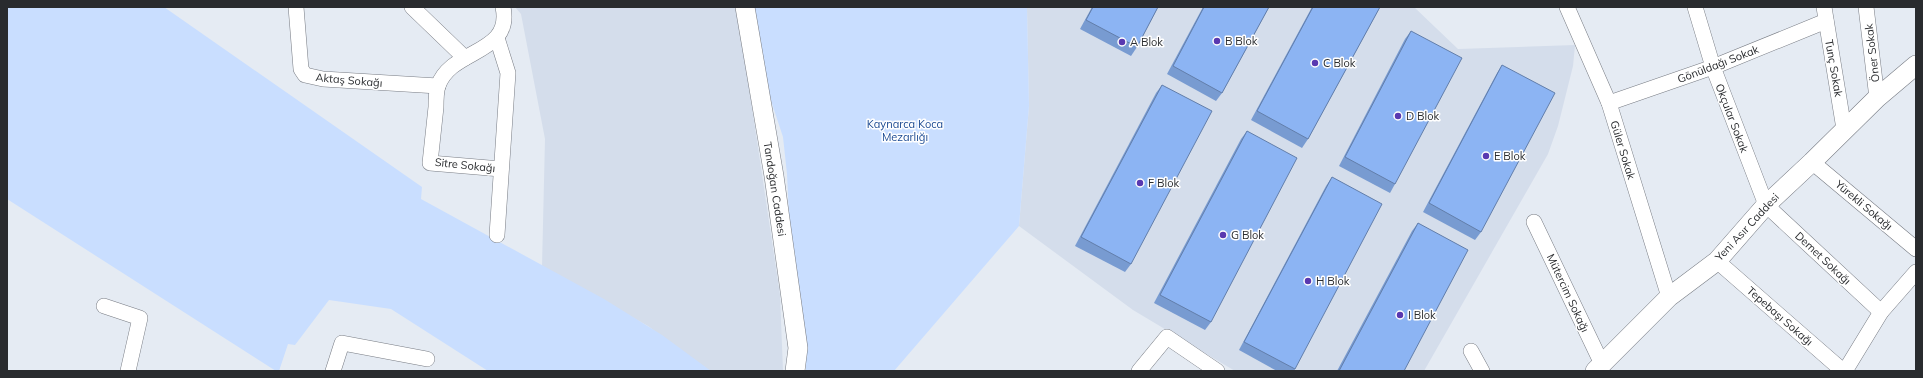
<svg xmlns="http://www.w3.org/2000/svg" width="1923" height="378" viewBox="0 0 1923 378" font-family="Mulish,sans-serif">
<rect width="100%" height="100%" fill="#e5ebf3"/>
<g fill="#d4ddeb">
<polygon points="515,7 737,7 780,295 783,371 708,371 648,326 542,267 545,139 521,14"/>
<polygon points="1027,7 1414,7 1458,49 1575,45 1573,66 1558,126 1548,154 1424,371 1235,371 1133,310 1019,226 1029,106"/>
</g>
<g fill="#c9deff">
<polygon points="7,7 164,7 422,187 421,199 604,299 662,335 711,371 488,371 391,309 329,300 295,345 288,344 279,371 276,371 7,199"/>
<polygon points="751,7 1027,7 1029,106 1019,226 894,371 806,371 806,347 790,236 787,174 783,137 758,61"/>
</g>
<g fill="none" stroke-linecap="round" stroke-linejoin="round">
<defs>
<g id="minor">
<polyline points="296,7 301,69 305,75 323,79 438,86"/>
<polyline points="412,7 465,58"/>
<polyline points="1567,7 1609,103 1669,297"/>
<polyline points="1695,7 1713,67 1766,205 1881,312 1916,272"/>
<polyline points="1824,7 1844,129"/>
<polyline points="1866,7 1877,98"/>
<polyline points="497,38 508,73 497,235"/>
<polyline points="1609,103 1713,67 1826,21"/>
<polyline points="1812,162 1916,249"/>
<path d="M501,169l-71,-6c2,-19 4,-37 6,-56 0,-6 0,-15 2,-21 13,-38 75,-31 65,-79"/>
<polyline points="1534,222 1602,364"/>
<polyline points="1717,261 1843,371"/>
<polyline points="104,306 140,318 128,371"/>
<polyline points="1471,351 1482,371"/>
<polyline points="333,371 342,343 427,359"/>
<polyline points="1139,371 1167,337 1217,371"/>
<polyline points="1845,371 1881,312"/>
</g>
<g id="tertiary">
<polyline points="745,7 774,176 798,348 795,371"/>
<polyline points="1595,371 1669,297 1717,261 1766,205 1812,162 1877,98 1916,65"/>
</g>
</defs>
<use href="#minor" stroke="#787c84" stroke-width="16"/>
<use href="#tertiary" stroke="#787c84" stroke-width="20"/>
<use href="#minor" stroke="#fff" stroke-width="15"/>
<use href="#tertiary" stroke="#fff" stroke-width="19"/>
</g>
<g fill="#789bd1">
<polygon points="1092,7 1158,7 1137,47 1131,56 1080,29"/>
<polygon points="1203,7 1269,7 1222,93 1216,101 1167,74"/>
<polygon points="1312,7 1380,7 1308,139 1302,148 1251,120"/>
<polygon points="1411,31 1395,184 1390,193 1339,166 1405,39"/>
<polygon points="1502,65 1481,232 1475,240 1423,212 1497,73"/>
<polygon points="1162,85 1131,264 1125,272 1075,246 1156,93"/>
<polygon points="1247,131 1211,322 1205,330 1154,303 1241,139"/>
<polygon points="1332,177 1295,369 1294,371 1277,371 1239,350 1326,186"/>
<polygon points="1418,223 1404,371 1337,371 1412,231"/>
</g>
<g fill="#8cb4f3" stroke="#627eaa">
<polygon points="1093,7 1158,7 1137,47 1086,20"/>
<polygon points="1204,7 1269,7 1222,93 1173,66"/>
<polygon points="1313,7 1380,7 1308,139 1257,111"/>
<polygon points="1411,31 1462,58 1395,184 1345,157"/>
<polygon points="1502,65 1555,93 1481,232 1429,203"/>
<polygon points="1162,85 1212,111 1131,264 1081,237"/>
<polygon points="1247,131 1297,158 1211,322 1160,295"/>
<polygon points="1332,177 1382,204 1295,369 1244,342"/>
<polygon points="1418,223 1468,250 1404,371 1339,371"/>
</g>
<g fill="#5938b0" stroke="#fff" stroke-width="1.5">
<circle cx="1217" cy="41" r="4"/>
<circle cx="1122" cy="42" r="4"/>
<circle cx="1315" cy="63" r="4"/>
<circle cx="1398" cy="116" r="4"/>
<circle cx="1486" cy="156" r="4"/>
<circle cx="1140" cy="183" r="4"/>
<circle cx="1223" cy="235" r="4"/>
<circle cx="1308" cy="281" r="4"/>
<circle cx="1400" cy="315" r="4"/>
</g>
<g text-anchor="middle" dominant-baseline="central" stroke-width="3" stroke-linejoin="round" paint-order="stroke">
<g font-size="11" fill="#292b2e" stroke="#fff" text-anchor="start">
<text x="1225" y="41">B Blok</text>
<text x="1130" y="42">A Blok</text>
<text x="1323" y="63">C Blok</text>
<text x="1406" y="116">D Blok</text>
<text x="1494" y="156">E Blok</text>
<text x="1148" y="183">F Blok</text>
<text x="1231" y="235">G Blok</text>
<text x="1316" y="281">H Blok</text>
<text x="1408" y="315">I Blok</text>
</g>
<g font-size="11" fill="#292b2e" stroke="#fff">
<text transform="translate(1872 53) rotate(-97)">Öner Sokak</text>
<text transform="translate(1718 64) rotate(-21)">Gönüldağı Sokak</text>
<text transform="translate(1834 68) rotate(80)">Tunç Sokak</text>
<text transform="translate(349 80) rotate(5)">Aktaş Sokağı</text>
<text transform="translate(1732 118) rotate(69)">Okçular Sokak</text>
<text transform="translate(1623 150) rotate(73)">Güler Sokak</text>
<text transform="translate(465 165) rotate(6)">Sitre Sokağı</text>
<text transform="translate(775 189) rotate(81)">Tandoğan Caddesi</text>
<text transform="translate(1864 205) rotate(40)">Yürekli Sokağı</text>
<text transform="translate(1747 227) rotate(-47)">Yeni Asır Caddesi</text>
<text transform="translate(1823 258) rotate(43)">Demet Sokağı</text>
<text transform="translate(1568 293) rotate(65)">Mütercim Sokağı</text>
<text transform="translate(1780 316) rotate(41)">Tepebaşı Sokağı</text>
</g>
<g font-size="11" fill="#194891" stroke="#fff">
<text x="905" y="124">Kaynarca Koca<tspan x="905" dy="13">Mezarlığı</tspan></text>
</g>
</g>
<rect width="1923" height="378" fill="none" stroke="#292b2e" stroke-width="16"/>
</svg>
